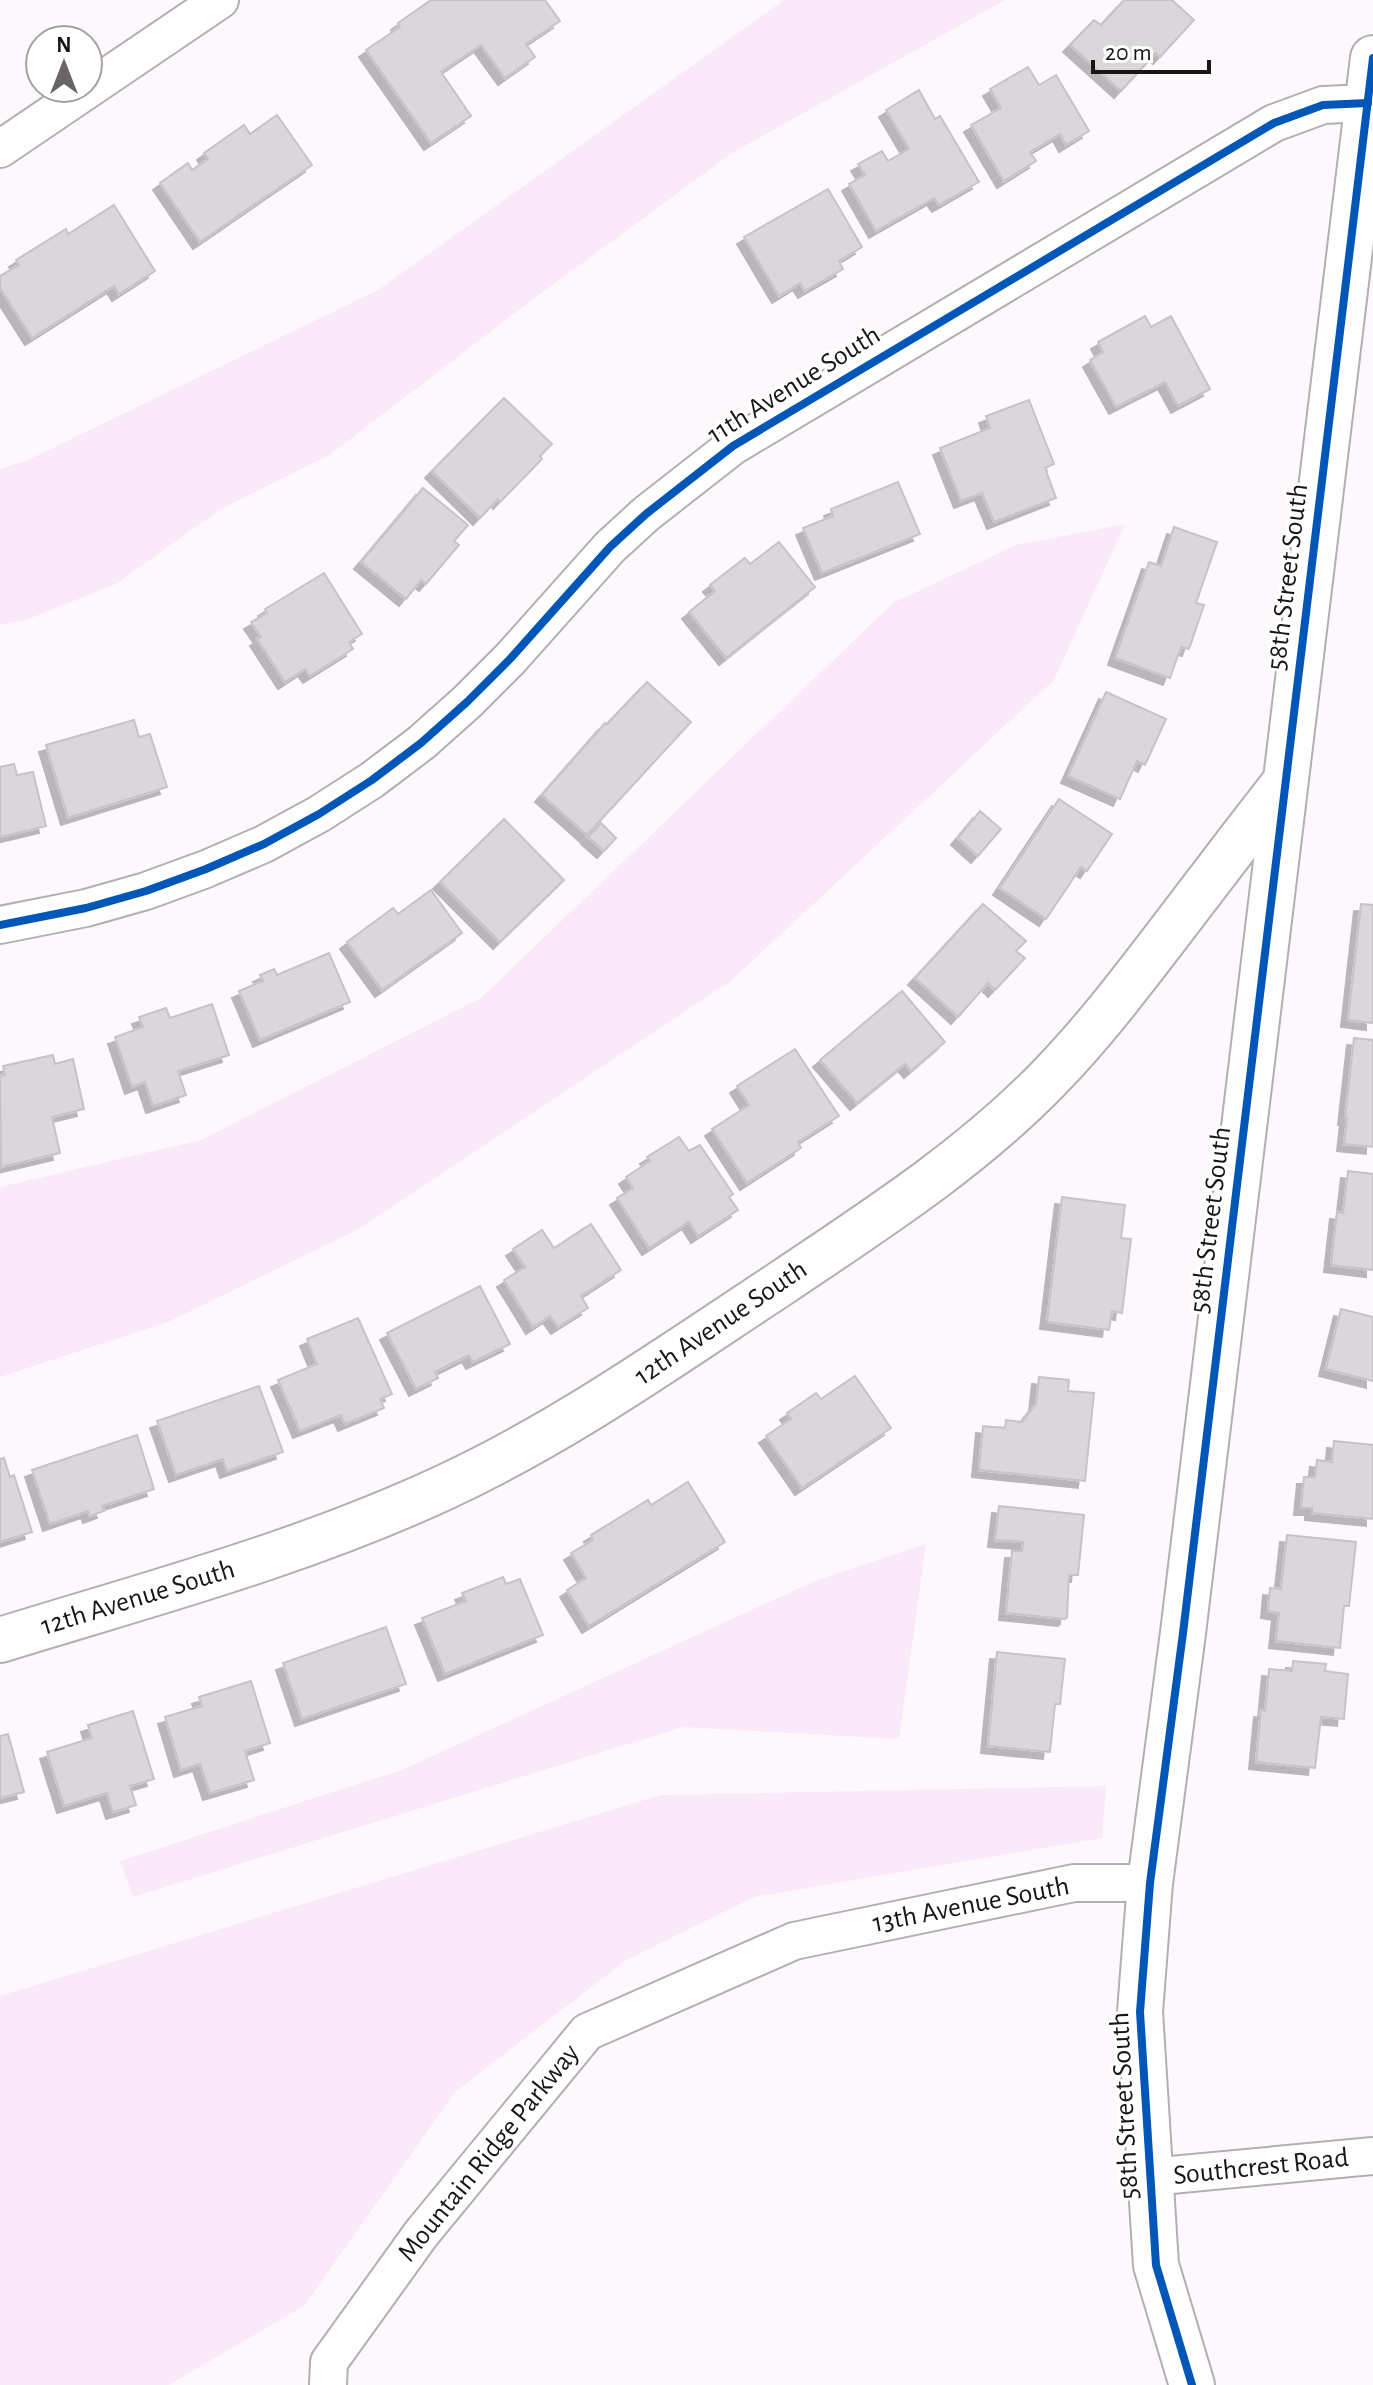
<svg xmlns="http://www.w3.org/2000/svg" width="1373" height="2385" viewBox="0 0 1373 2385" font-family="'Alegreya Sans',sans-serif">
<defs>
<filter id="shadow"><feDropShadow dx="-7" dy="7" stdDeviation="0" flood-color="#0004"/></filter>
</defs>
<rect width="100%" height="100%" fill="#fcf8fc"/>
<g fill="#faeaf9">
<polygon points="784,0 1005,0 732,153 520,309 331,454 221,509 116,584 26,620 0,625 0,469 30,459 378,290"/>
<polygon points="1125,524 1054,680 732,980 359,1229 168,1322 0,1377 0,1187 201,1140 481,998 893,603 1016,545"/>
<polygon points="926,1544 899,1739 683,1727 133,1897 120,1861 404,1769 815,1581"/>
<polygon points="1106,1786 1102,1838 754,1897 625,1961 455,2092 304,2306 169,2385 0,2385 0,1996 661,1795"/>
</g>
<g fill="#dad7da" stroke="#c6c3c6" stroke-width="2" filter="url(#shadow)">
<polygon points="431,0 545,0 560,21 526,44 535,57 505,78 481,45 441,72 471,116 431,143 366,50 400,27 398,23"/>
<polygon points="1124,0 1172,0 1194,20 1160,57 1156,53 1121,91 1070,45 1094,20 1101,25"/>
<polygon points="1028,67 1039,85 1056,75 1089,131 1066,145 1060,134 1030,152 1036,161 1004,181 971,125 1001,108 990,89"/>
<polygon points="919,90 935,119 940,116 979,182 939,205 934,198 876,231 849,184 865,175 858,164 882,151 888,161 909,149 886,110"/>
<polygon points="277,115 312,165 200,242 160,183 188,163 192,170 208,159 204,153 244,125 250,134"/>
<polygon points="828,189 862,247 839,261 843,269 805,291 800,283 779,296 744,237"/>
<polygon points="114,205 155,271 119,294 114,286 32,338 0,288 0,276 19,265 16,260 66,229 68,234"/>
<polygon points="1145,316 1151,327 1171,316 1210,389 1178,406 1165,382 1116,407 1090,360 1103,352 1098,342"/>
<polygon points="504,398 552,444 540,456 542,459 500,502 498,499 480,518 432,471"/>
<polygon points="1029,400 1054,464 1045,468 1056,498 994,522 982,493 961,501 940,448 990,428 986,416"/>
<polygon points="898,482 920,534 822,573 803,528 833,516 831,509"/>
<polygon points="423,488 468,525 454,541 459,545 426,584 421,580 406,599 361,562"/>
<polygon points="1174,527 1217,542 1196,603 1204,605 1189,649 1181,647 1170,678 1115,658 1149,562 1161,566"/>
<polygon points="779,542 815,587 726,658 689,612 715,591 710,585 745,558 750,564"/>
<polygon points="324,573 362,634 349,642 353,649 310,676 305,669 285,682 257,639 261,637 251,622 267,613 265,609"/>
<polygon points="647,682 691,722 587,835 542,795 605,723 607,724"/>
<polygon points="1106,692 1166,719 1145,765 1137,761 1120,799 1068,776"/>
<polygon points="134,720 139,737 150,734 167,787 68,818 46,745"/>
<polygon points="14,764 17,775 33,772 46,826 0,837 0,767"/>
<polygon points="1059,799 1112,834 1087,871 1081,867 1046,919 1000,888"/>
<polygon points="980,811 1001,829 978,856 958,838"/>
<polygon points="504,819 564,880 500,942 440,882"/>
<polygon points="601,823 616,838 604,851 588,837"/>
<polygon points="431,890 462,933 382,990 347,942 393,908 398,914"/>
<polygon points="983,904 1026,941 1016,951 1025,958 995,990 988,983 958,1017 915,978"/>
<polygon points="1361,904 1373,905 1373,1023 1348,1020"/>
<polygon points="329,953 350,1002 260,1040 239,991 263,981 260,975 274,969 277,975"/>
<polygon points="902,991 945,1042 911,1071 905,1064 857,1103 820,1060"/>
<polygon points="212,1004 229,1055 178,1071 186,1095 153,1106 145,1082 132,1087 115,1037 143,1027 139,1017 166,1008 170,1018"/>
<polygon points="1354,1038 1373,1040 1373,1147 1344,1144 1347,1118 1345,1118"/>
<polygon points="795,1049 839,1116 798,1142 801,1148 747,1183 712,1129 749,1105 737,1086"/>
<polygon points="53,1055 55,1064 73,1059 84,1109 52,1117 60,1153 1,1167 0,1076 5,1075 3,1066"/>
<polygon points="679,1137 689,1151 700,1145 733,1194 729,1197 738,1210 698,1236 689,1222 649,1248 617,1198 633,1188 626,1177 650,1161 647,1157"/>
<polygon points="1348,1171 1373,1174 1373,1270 1331,1265 1337,1212 1343,1213"/>
<polygon points="1062,1197 1125,1205 1121,1238 1131,1239 1122,1313 1112,1311 1109,1330 1047,1322"/>
<polygon points="591,1224 621,1270 581,1296 588,1308 558,1327 550,1316 533,1327 504,1280 525,1267 513,1249 542,1230 554,1248"/>
<polygon points="480,1286 510,1344 473,1362 469,1355 435,1372 438,1378 416,1389 387,1333"/>
<polygon points="1341,1309 1373,1317 1373,1381 1326,1369"/>
<polygon points="358,1318 392,1394 380,1399 384,1408 345,1424 341,1415 300,1431 278,1380 317,1364 307,1339"/>
<polygon points="855,1376 891,1428 802,1488 766,1436 791,1419 787,1413 816,1393 821,1399"/>
<polygon points="1039,1377 1069,1380 1068,1391 1094,1393 1085,1481 979,1470 983,1426 1005,1428 1006,1420 1022,1422 1036,1404"/>
<polygon points="259,1386 283,1452 227,1471 223,1459 176,1475 157,1421"/>
<polygon points="137,1435 154,1489 102,1506 104,1511 90,1516 88,1511 50,1524 32,1470"/>
<polygon points="1334,1441 1373,1445 1373,1519 1312,1513 1312,1508 1301,1508 1304,1477 1315,1477 1317,1460 1332,1462"/>
<polygon points="4,1458 10,1477 14,1475 32,1532 0,1542 0,1459"/>
<polygon points="688,1482 725,1542 589,1626 567,1590 586,1578 571,1553 593,1540 591,1535 648,1500 651,1505"/>
<polygon points="999,1506 1084,1515 1078,1575 1069,1575 1067,1617 1065,1619 1006,1613 1012,1551 1022,1551 1023,1542 995,1540"/>
<polygon points="1287,1535 1356,1542 1349,1606 1344,1606 1340,1648 1276,1641 1279,1613 1268,1611 1270,1588 1281,1589"/>
<polygon points="503,1577 506,1584 520,1579 543,1635 445,1674 422,1618 466,1601 462,1593"/>
<polygon points="386,1627 406,1684 302,1719 283,1663"/>
<polygon points="997,1652 1065,1659 1060,1704 1055,1704 1050,1752 988,1746"/>
<polygon points="1293,1661 1326,1664 1325,1671 1348,1674 1344,1719 1321,1717 1315,1768 1256,1762 1261,1710 1265,1711 1269,1669 1292,1671"/>
<polygon points="251,1681 270,1743 245,1751 254,1780 210,1793 200,1764 181,1770 165,1717 202,1706 199,1697"/>
<polygon points="133,1711 154,1779 130,1786 136,1805 113,1812 107,1793 64,1806 47,1752 92,1738 88,1725"/>
<polygon points="8,1734 24,1792 0,1798 0,1736"/>
</g>
<g fill="none" stroke-linecap="round" stroke-linejoin="round">
<defs>
<g id="minor">
<polyline points="0,149 220,0"/>
<polyline points="0,925 86,908 146,891 206,869 264,844 319,814 372,780 421,743 467,702 510,659 610,547 646,514 733,446 1274,123 1323,105 1368,103"/>
<polyline points="1150,2177 1373,2156"/>
<polyline points="328,2385 329,2362 421,2234 587,2032 794,1941 1074,1883 1150,1883"/>
</g>
<g id="tertiary">
<path d="M0,1640c149,-46 301,-86 443,-152 121,-56 229,-133 340,-206 92,-62 186,-122 264,-202 45,-46 83,-96 122,-147 38,-50 77,-101 116,-151"/>
<polyline points="1192,2385 1156,2265 1140,2012 1150,1883 1183,1633 1373,58"/>
</g>
</defs>
<use href="#minor" stroke="#b2afb2" stroke-width="40"/>
<use href="#tertiary" stroke="#b2afb2" stroke-width="48"/>
<use href="#minor" stroke="#fffeff" stroke-width="36"/>
<use href="#tertiary" stroke="#fffeff" stroke-width="44"/>
<defs>
<g id="cycleway">
<polyline points="0,925 86,908 146,891 206,869 264,844 319,814 372,780 421,743 467,702 510,659 610,547 646,514 733,446 1274,123 1323,105 1368,103"/>
<polyline points="1192,2385 1156,2265 1140,2012 1150,1883 1183,1633 1373,58"/>
</g>
</defs>
<use href="#cycleway" stroke="#fff" stroke-width="13"/>
<use href="#cycleway" stroke="#0057b8" stroke-width="8"/>
</g>
<g text-anchor="middle" dominant-baseline="central" stroke-width="6" stroke-linejoin="round" paint-order="stroke">
<g font-size="28" fill="#181517" stroke="#fff">
<text transform="translate(794 385) rotate(-32)">11th Avenue South</text>
<text transform="translate(1288 577) rotate(-83)">58th Street South</text>
<text transform="translate(1211 1220) rotate(-83)">58th Street South</text>
<text transform="translate(721 1323) rotate(-34)">12th Avenue South</text>
<text transform="translate(138 1598) rotate(-17)">12th Avenue South</text>
<text transform="translate(971 1905) rotate(-11)">13th Avenue South</text>
<text transform="translate(1125 2106) rotate(-93)">58th Street South</text>
<text transform="translate(489 2153) rotate(-51)">Mountain Ridge Parkway</text>
<text transform="translate(1261 2167) rotate(-6)">Southcrest Road</text>
</g>
</g>
<g transform="translate(64 64)"><circle r="38" fill="#ffffff" stroke="#a3a1a2" stroke-width="2"/>
<path d="M0-6L14 30L0 20L-14 30Z" fill="#686467"/>
<text y="-12" font-size="22" font-weight="bold" text-anchor="middle" fill="#181517">N</text>
</g>
<path d="M1093 60v12h116v-12" fill="none" stroke="#181517" stroke-width="4"/>
<text x="1105" y="60" font-size="24" fill="#181517" stroke="#ffffff" stroke-width="6" paint-order="stroke">20 m</text>
</svg>
